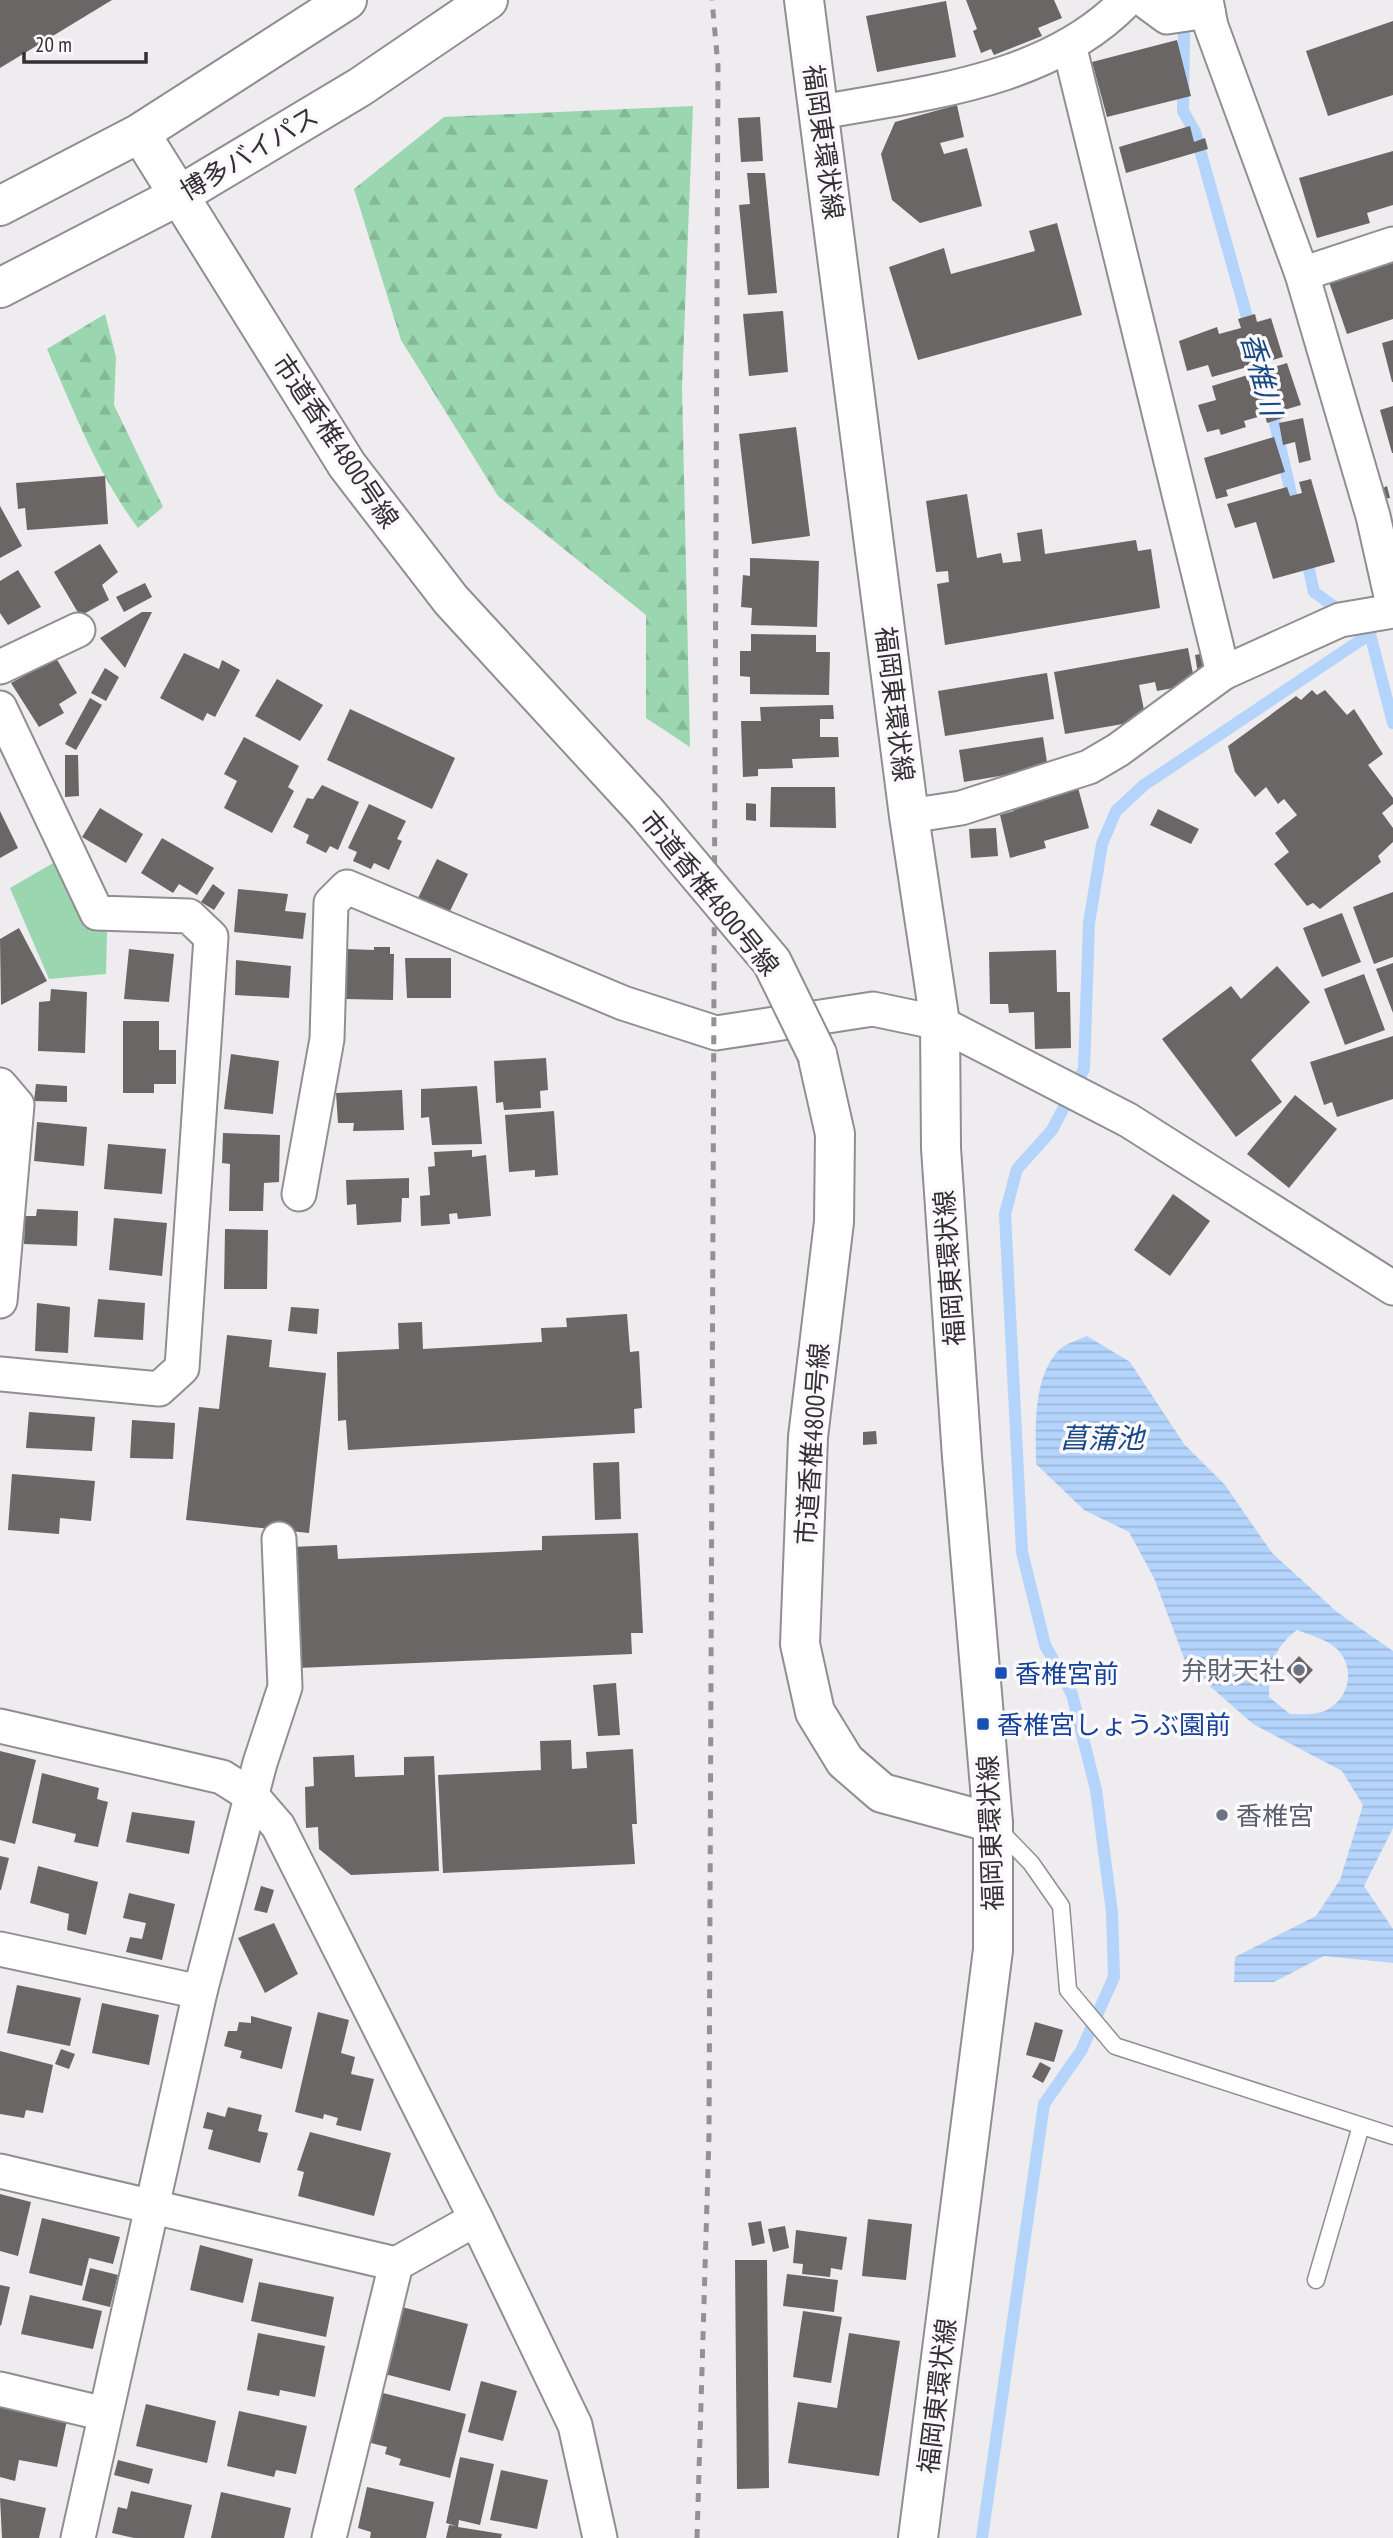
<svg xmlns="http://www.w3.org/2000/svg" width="1393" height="2538" viewBox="0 0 1393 2538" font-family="'PT Sans Narrow','Noto Sans JP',sans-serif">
<defs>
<pattern id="forest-firs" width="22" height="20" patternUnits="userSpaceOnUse" patternTransform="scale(1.75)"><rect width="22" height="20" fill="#9ad6af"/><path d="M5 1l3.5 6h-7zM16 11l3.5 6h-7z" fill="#85b897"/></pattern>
<pattern id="water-rules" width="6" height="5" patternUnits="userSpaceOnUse" patternTransform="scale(1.75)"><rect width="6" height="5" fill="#b4d4fc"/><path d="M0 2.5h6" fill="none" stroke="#9bb6d8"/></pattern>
</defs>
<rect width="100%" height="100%" fill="#eeecef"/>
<g fill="url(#forest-firs)">
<polygon points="693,106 682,386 690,747 646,718 646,615 498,496 401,340 354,189 444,117"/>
<path d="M105,314l11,43 -2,48 49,102 -25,21c-40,-53 -65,-119 -91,-179z"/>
</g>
<polygon fill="#9ad6af" points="55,862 89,926 107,932 106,974 49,979 10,888"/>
<path fill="url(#water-rules)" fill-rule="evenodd" d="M1087,1336l43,26 54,82 41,41 47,68 65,59 56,39v177l-29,58 29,43v34l-69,-7 -50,26h-40l1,-25 81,-41 24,-36 23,-75 -21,-34 -89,-47 -66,-58 -33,-88 -25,-46 -45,-22 -48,-46c0,-35 -4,-84 22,-113 6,-7 20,-11 29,-15zM1297,1630c12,5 30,9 40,19 22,22 9,58 -19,64 -9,2 -19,1 -28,1l-21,-17c0,-29 4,-49 28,-67z"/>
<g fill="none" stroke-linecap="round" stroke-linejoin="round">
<g stroke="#b4d4fc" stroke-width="12">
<polyline points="1181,17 1184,35 1183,111 1195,132 1251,331"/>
<polyline points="1271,406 1295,511"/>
<polyline points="1306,556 1314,592 1346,615"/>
<polyline points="1366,631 1370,634 1393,723"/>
<polyline points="982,2538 1044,2104 1081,2051 1114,1977 1112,1912 1096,1790 1072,1694 1045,1645 1022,1552 1005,1214 1017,1169 1052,1130 1084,1069 1089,923 1102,844 1116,811 1144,785 1370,634"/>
</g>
</g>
<g fill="#6a6666">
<polygon points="0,0 112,0 0,68"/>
<polygon points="966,0 1054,0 1062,18 1038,28 1042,36 994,55 991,49 981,53 973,31 977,29"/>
<polygon points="946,1 956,57 877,72 866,16"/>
<polygon points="1393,21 1393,95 1328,116 1306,51"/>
<polygon points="1177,40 1191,96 1107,117 1092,62"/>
<polygon points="957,105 964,137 940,143 944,154 967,148 982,206 920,223 892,200 881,154 895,122"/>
<polygon points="760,117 763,161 741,162 738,118"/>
<polygon points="1190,126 1194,142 1205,138 1208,149 1126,173 1119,147"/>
<polygon points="1393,151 1393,205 1367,213 1370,223 1317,238 1299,178"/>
<polygon points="747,173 765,173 777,293 748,295 739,205 750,204"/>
<polygon points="1057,223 1082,315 918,360 889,267 944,248 951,274 1035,251 1029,231"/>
<polygon points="1393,258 1393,319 1347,334 1328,279"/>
<polygon points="783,311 788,372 749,376 743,314"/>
<polygon points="1255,314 1257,322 1271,318 1283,357 1212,377 1208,365 1187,371 1179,341 1217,327 1219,334 1241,328 1238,319"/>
<polygon points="1393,340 1393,382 1392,382 1382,343"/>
<polygon points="1287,363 1301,405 1284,410 1286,417 1267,423 1265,415 1244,421 1246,427 1221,435 1219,429 1207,432 1198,405 1216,400 1212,386"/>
<polygon points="1393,406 1393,453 1392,453 1380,410"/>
<polygon points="1303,418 1311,460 1299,463 1295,442 1283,445 1279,423"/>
<polygon points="796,427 810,536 752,544 739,434"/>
<polygon points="1274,437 1285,472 1226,490 1228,496 1216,499 1204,458"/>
<polygon points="105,476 108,524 27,530 25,508 18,509 16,483"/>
<polygon points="1311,479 1335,562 1273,579 1256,522 1235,528 1227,504 1287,487 1290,496 1302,493 1299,482"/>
<polygon points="1387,486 1390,498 1383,499 1381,489"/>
<polygon points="967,494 977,558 1001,553 1003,563 1021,561 1017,533 1042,529 1045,554 1136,540 1138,551 1151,549 1160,608 945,645 937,584 949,582 948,571 936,572 926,501"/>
<polygon points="0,506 22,546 0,558"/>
<polygon points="100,544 118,572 102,585 109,600 80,616 54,572"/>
<polygon points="750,558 819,561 817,627 751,625 752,608 741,607 743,575 750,576"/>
<polygon points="18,570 41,607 8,625 0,613 0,581"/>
<polygon points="145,583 152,597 124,612 116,597"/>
<polygon points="142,612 152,612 125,668 100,638"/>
<polygon points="751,634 816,635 816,652 830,652 829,695 750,694 750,677 740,676 740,651 751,651"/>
<polygon points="1188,648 1195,684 1157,691 1155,682 1139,685 1146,720 1065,734 1054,672"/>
<polygon points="184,653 219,669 222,660 240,670 215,717 207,713 203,721 160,698"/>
<polygon points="1205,653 1208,673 1198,674 1195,655"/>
<polygon points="56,658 77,693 59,704 64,713 39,727 11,683"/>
<polygon points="105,668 119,677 106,701 91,693"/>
<polygon points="1047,673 1054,719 945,736 938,691"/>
<polygon points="277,679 323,705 300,741 255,716"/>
<polygon points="1312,690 1317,695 1325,690 1347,715 1354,709 1383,754 1368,765 1393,798 1393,804 1382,813 1393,828 1393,842 1378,856 1381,862 1320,909 1313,903 1307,906 1274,864 1289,852 1275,833 1297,815 1284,799 1278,804 1266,787 1255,797 1235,772 1228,746 1296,696 1301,700"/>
<polygon points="90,698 102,705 76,750 65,744"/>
<polygon points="833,705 834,719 820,719 820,737 838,737 839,757 792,759 793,768 758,769 758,776 743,777 741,721 761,721 760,707"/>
<polygon points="350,709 455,758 432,809 327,760"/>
<polygon points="244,737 299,766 288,787 294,791 272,833 224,808 237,781 224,774"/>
<polygon points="1043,737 1048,768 964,782 959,750"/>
<polygon points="65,755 78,755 79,796 65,797"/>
<polygon points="1077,784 1089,828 1044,841 1046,848 1010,858 1000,815 1014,811 1011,801"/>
<polygon points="322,785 359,802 338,850 330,846 326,853 306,843 309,835 293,827 307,798 313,799"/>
<polygon points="771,787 835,787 836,828 770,827"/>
<polygon points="746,803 756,804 756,821 746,820"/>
<polygon points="369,804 406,821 397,839 402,841 389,870 374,863 371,869 353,861 357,852 348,848"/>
<polygon points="100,808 143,834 126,863 82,837"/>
<polygon points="1158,809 1199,829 1191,844 1150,825"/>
<polygon points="0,811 18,848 0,858"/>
<polygon points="996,828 998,856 971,858 969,829"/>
<polygon points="162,838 214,868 197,895 179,884 173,893 141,873"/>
<polygon points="437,859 468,874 449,913 418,898"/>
<polygon points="213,884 225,893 214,910 201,902"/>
<polygon points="238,889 288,894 285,911 306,913 303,939 234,932"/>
<polygon points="1393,892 1393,957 1374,964 1353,907"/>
<polygon points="1342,913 1361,962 1322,977 1303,928"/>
<polygon points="19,928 47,981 1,1005 0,939"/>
<polygon points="374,947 390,947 390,954 394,954 393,1000 345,999 346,949 374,950"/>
<polygon points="129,949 174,954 169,1002 124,999"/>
<polygon points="1056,950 1057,992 1070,992 1071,1048 1035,1049 1034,1012 1009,1013 1008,1004 990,1004 989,952"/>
<polygon points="405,958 451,958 451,998 407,998"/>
<polygon points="236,960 291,966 289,998 235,995"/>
<polygon points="1393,963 1393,1013 1376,969"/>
<polygon points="1277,966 1310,1002 1251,1060 1282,1102 1236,1137 1162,1039 1231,986 1241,999"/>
<polygon points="1364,974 1385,1030 1345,1045 1324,989"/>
<polygon points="51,989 87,992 85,1053 38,1051 39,1002 50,1001"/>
<polygon points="123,1021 159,1021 159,1050 176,1050 176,1084 154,1084 154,1093 123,1093"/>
<polygon points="1393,1036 1393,1099 1337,1117 1332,1102 1324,1105 1310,1062"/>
<polygon points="231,1054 279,1061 273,1114 224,1109"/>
<polygon points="546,1058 548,1090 540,1091 541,1108 504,1110 503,1102 496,1103 494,1061"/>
<polygon points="36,1084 67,1086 67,1102 34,1101"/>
<polygon points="477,1086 482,1144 432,1145 429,1117 421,1118 421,1089"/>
<polygon points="402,1090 404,1130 353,1131 354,1123 338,1123 336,1093"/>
<polygon points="1295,1095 1337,1129 1289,1188 1247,1154"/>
<polygon points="554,1111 558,1175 535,1177 535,1170 509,1172 505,1115"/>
<polygon points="37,1122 87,1127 84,1166 34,1161"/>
<polygon points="223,1133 280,1135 279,1182 264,1183 263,1211 229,1211 230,1164 222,1163"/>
<polygon points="108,1144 166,1149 162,1194 104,1189"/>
<polygon points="472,1150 472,1157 486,1155 491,1216 458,1219 457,1213 449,1214 450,1224 421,1226 420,1196 430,1195 428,1167 435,1166 434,1152"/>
<polygon points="409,1178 409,1198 402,1198 401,1222 357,1225 356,1204 347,1205 346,1180"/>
<polygon points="1173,1194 1210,1221 1170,1276 1134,1250"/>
<polygon points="37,1209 78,1211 77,1246 24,1244 25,1216 36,1216"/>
<polygon points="114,1218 167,1223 162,1276 109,1270"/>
<polygon points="225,1229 268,1230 267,1289 224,1289"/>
<polygon points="98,1299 145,1303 143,1340 94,1337"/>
<polygon points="37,1303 70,1307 68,1353 35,1351"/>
<polygon points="291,1307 319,1309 317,1334 288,1331"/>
<polygon points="627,1314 630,1352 639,1351 642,1408 634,1409 635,1433 348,1450 346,1420 338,1421 337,1352 399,1349 398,1323 422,1322 423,1349 542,1342 541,1328 567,1327 566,1318"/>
<polygon points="227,1335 272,1340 269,1367 326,1373 309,1533 186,1520 199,1407 219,1409"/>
<polygon points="29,1412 95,1417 92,1451 26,1448"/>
<polygon points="132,1420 175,1423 173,1459 130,1458"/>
<polygon points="876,1431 877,1444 863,1445 863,1432"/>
<polygon points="619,1462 621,1519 595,1520 593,1463"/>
<polygon points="12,1474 95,1481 91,1521 60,1518 59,1534 8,1530"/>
<polygon points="638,1533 643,1633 631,1633 632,1654 298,1668 292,1547 337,1545 338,1559 542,1550 542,1536"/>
<polygon points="1299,1656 1313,1670 1300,1684 1286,1670"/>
<polygon points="616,1683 620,1735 598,1736 593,1685"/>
<polygon points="571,1740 572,1769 587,1768 586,1752 633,1749 637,1824 632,1824 635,1864 443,1873 438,1775 541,1770 540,1741"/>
<polygon points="0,1751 36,1760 15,1844 0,1840"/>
<polygon points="354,1755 355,1777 404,1775 404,1757 434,1756 439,1871 351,1875 319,1849 318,1827 306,1828 305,1787 314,1786 313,1757"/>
<polygon points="42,1773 99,1788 97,1799 108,1802 98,1847 74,1842 76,1834 32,1823"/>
<polygon points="132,1812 195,1821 189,1854 126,1842"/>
<polygon points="0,1856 9,1858 1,1890 0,1890"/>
<polygon points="38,1866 98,1882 86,1935 67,1930 69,1914 30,1903"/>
<polygon points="261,1886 274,1890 267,1913 254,1910"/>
<polygon points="129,1893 175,1904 162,1960 126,1952 130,1937 142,1939 146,1923 123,1918"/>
<polygon points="274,1923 298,1974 265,1993 238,1938"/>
<polygon points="17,1985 81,1998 70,2046 7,2033"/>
<polygon points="102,2003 159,2015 149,2065 92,2053"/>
<polygon points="318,2012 349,2020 341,2053 355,2057 351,2074 374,2079 361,2131 336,2125 338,2118 324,2114 323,2119 295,2112"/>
<polygon points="251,2016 292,2027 282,2069 240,2058 242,2051 224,2046 228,2031 237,2031 239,2022 251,2023"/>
<polygon points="1035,2022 1063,2030 1054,2062 1026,2055"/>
<polygon points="61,2049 75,2054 69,2069 55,2064"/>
<polygon points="0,2051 53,2065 43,2113 26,2110 24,2118 0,2114"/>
<polygon points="1040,2062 1051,2068 1043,2083 1032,2077"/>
<polygon points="228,2107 262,2115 258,2131 268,2133 260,2163 208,2149 213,2130 203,2128 207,2112 225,2117"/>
<polygon points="310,2132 391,2153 374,2216 298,2196 304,2172 297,2170"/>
<polygon points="0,2194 31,2202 18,2256 0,2251"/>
<polygon points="42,2218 120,2237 113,2264 89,2258 82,2286 29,2273"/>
<polygon points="868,2219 912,2224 906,2280 862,2276"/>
<polygon points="761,2221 765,2243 752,2246 748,2223"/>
<polygon points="785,2226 789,2248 773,2252 768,2229"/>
<polygon points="796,2230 847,2237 842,2270 831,2268 830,2277 802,2274 803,2264 793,2263"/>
<polygon points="200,2245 253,2259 243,2303 190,2290"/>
<polygon points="735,2260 767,2260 769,2488 737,2489"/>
<polygon points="90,2268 118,2275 110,2307 82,2300"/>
<polygon points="787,2274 838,2280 834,2312 783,2306"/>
<polygon points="259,2282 334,2297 326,2337 251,2321"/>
<polygon points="0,2285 10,2287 1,2326 0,2325"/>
<polygon points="30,2295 102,2311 93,2349 21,2334"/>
<polygon points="398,2306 468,2324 450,2391 381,2373"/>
<polygon points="803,2311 842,2317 831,2383 793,2377"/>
<polygon points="258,2333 325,2346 315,2397 280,2390 279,2396 247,2390"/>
<polygon points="849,2333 900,2341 879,2476 788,2463 798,2402 837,2408"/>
<polygon points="481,2381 517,2391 503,2441 468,2432"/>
<polygon points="375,2391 466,2414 450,2478 399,2465 401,2459 385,2454 387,2447 363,2441"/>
<polygon points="146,2404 216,2421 207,2463 136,2446"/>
<polygon points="0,2405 67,2420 57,2467 19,2460 15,2481 0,2477"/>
<polygon points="239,2411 307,2426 296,2474 276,2470 274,2477 227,2466"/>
<polygon points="460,2457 494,2464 480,2525 459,2520 458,2527 502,2534 501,2538 446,2538 449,2525 456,2526 446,2523"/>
<polygon points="118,2460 153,2469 149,2484 114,2475"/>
<polygon points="501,2470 548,2480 537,2529 490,2520"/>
<polygon points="367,2487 434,2502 426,2538 370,2538 371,2532 358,2528"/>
<polygon points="131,2491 192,2505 184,2538 134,2538 112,2533 118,2507 127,2509"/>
<polygon points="221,2492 291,2508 284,2538 211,2538"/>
<polygon points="0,2498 46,2508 39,2538 2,2538"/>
</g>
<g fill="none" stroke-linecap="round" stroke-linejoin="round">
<defs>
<g id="service">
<polyline points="997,1828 1031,1863 1061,1906 1068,1990 1115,2046 1393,2136"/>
<polyline points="1316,2280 1361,2126"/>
</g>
<g id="minor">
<polyline points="1144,0 1167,17 1208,11"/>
<polyline points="1206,0 1211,26 1302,274 1373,516 1393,605"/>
<path d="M821,112c105,-19 229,-31 306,-112"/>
<polyline points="1302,274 1393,244"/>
<polyline points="0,667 78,630"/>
<polyline points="1223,673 1340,620 1393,611"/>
<polyline points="0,708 97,913 189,916 211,937 182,1368 159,1389 0,1374"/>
<polyline points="909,816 961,808 1089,767 1118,750 1223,673 1069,45"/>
<polyline points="0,1085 17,1105 0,1301"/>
<polyline points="299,1194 327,1039 331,903 347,887 623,1003 716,1033 873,1009 940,1023 1128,1120 1393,1288"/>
<polyline points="0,1726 222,1777 252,1796 278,1826 476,2219 575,2425 600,2538"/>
<polyline points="0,1949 200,1992"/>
<polyline points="0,2171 396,2264"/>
<polyline points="0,2389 105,2414"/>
<polyline points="78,2538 200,1992 260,1763 285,1687 279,1539"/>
<polyline points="329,2538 396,2264 476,2219"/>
</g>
<g id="tertiary">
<polyline points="140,133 347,465 451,600 646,812"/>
<polyline points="817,1054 835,1134 834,1222 808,1437 800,1644 815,1712 845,1761 882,1793 993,1823"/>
</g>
<polyline id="primary" points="804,0 909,816 940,1023 941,1148 962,1457 993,1823 993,1950 918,2538"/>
<g id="trunk">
<polyline points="0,206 140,133 347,0"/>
<polyline points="0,288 178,196 360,87 488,0"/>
</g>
</defs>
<use href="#service" stroke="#908e91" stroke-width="19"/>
<use href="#minor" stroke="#908e91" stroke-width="37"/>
<use href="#tertiary" stroke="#908e91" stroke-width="42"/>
<use href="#primary" stroke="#908e91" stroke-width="42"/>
<use href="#trunk" stroke="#908e91" stroke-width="42"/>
<use href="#service" stroke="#fff" stroke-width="16"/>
<use href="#minor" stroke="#fff" stroke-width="33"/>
<use href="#tertiary" stroke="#fff" stroke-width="38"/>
<use href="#primary" stroke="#fff" stroke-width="38"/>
<use href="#trunk" stroke="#fff" stroke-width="38"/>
<polyline stroke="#939193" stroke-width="5" stroke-dasharray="9 9" stroke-linecap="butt" points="697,2538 709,2135 718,66 712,0"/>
<defs>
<polyline id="tertiary-bridge" points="646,812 772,962 817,1054"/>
</defs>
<use href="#tertiary-bridge" stroke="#908e91" stroke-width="42" stroke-linecap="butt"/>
<use href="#tertiary-bridge" stroke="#fff" stroke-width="38"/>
</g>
<g fill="#6b7280" stroke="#fcf9fc" stroke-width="2.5">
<circle cx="1299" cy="1670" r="7"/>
<circle cx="1222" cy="1815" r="7"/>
</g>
<g fill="#1a4fb4" stroke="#fcf9fc" stroke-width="2.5">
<rect x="994" y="1666" width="14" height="14" rx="3.5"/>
<rect x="976" y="1717" width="14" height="14" rx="3.5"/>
</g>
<g text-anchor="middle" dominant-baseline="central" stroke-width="7" stroke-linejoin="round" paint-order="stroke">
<g font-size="26" fill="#323132" stroke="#fcf9fc">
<text transform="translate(824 142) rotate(82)">福岡東環状線</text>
<text transform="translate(249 153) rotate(-31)">博多バイパス</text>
<text transform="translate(336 441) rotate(56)">市道香椎4800号線</text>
<text transform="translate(895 704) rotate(83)">福岡東環状線</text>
<text transform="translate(710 893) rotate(51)">市道香椎4800号線</text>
<text transform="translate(949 1268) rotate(-94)">福岡東環状線</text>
<text transform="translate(812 1444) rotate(-86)">市道香椎4800号線</text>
<text transform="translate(990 1833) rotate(-92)">福岡東環状線</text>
<text transform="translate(937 2396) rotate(-83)">福岡東環状線</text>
</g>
<g font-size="26" fill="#5b616d" stroke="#fcf9fc" text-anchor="end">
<text x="1285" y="1670">弁財天社</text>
<text x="1236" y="1815" text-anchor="start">香椎宮</text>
</g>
<g font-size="26" fill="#164399" stroke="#fcf9fc" text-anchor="start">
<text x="1015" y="1673">香椎宮前</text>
<text x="997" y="1724">香椎宮しょうぶ園前</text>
</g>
<g font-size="28" font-style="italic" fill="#164983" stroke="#fcf9fc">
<text transform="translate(1262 374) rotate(75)">香椎川</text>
<text x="1102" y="1437">菖蒲池</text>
</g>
</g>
<path d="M24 52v10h122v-10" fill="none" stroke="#323132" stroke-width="3.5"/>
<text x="35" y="52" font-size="21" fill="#323132" stroke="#fcf9fc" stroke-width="5" paint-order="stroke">20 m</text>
</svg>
